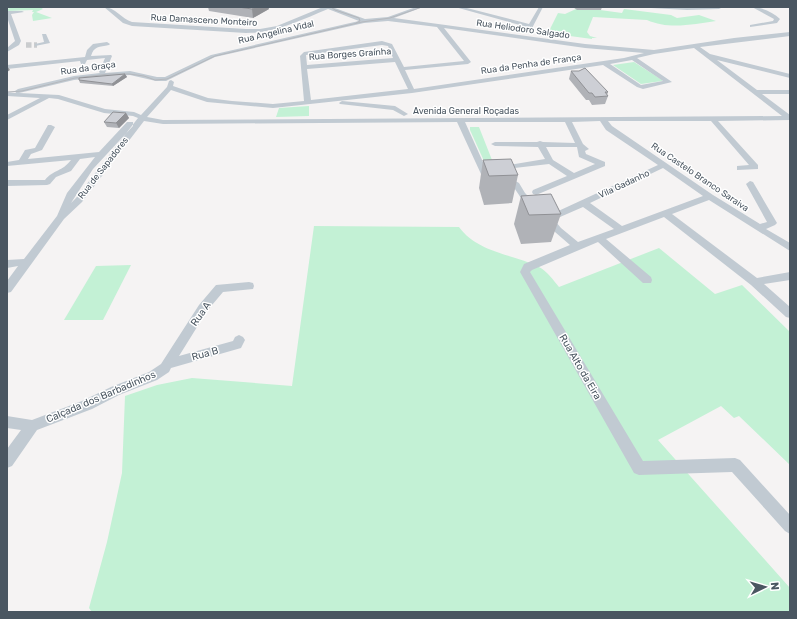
<svg xmlns="http://www.w3.org/2000/svg" width="797" height="619" viewBox="0 0 797 619" font-family="Rubik,sans-serif">
<rect width="100%" height="100%" fill="#f5f3f3"/>
<g fill="#c3f1d5">
<polygon points="13,7 40,7 43,9 36,12 52,18 33,21 32,15 34,12 32,12 33,10 7,11 7,9"/>
<path d="M576,9l24,1 22,3 2,-4 47,6 6,3 22,-3 17,6c-22,3 -47,9 -69,-1l-54,-3 -6,15 3,4 7,2h-5v1l-44,-6 10,-20 7,1z"/>
<polygon points="634,62 662,80 662,81 641,84 613,65"/>
<polygon points="309,106 309,116 276,117 279,108"/>
<polygon points="470,127 479,127 492,160 484,161 470,130"/>
<path d="M314,226l145,1c19,26 54,27 80,40 8,4 15,14 20,20l100,-39 56,46 27,-9 48,47v133l-51,-49 -5,2 -13,-12 -63,34 132,148v24h-698l-3,-4 18,-66 15,-69 3,-77 32,-11 35,-7 100,8z"/>
<polygon points="131,265 103,320 64,320 96,266"/>
</g>
<g fill="none" stroke-linecap="round" stroke-linejoin="round">
<polyline stroke="#caccce" stroke-width="5.5" stroke-dasharray="5.5 2.5" stroke-linecap="butt" points="26,45 37,45"/>
<g fill="#c1cad2" fill-rule="evenodd">
<path d="M104,7c11,0 18,12 28,15l114,7h14l17,-3 46,-19h9l33,12 23,-2 28,-10h7l-29,11 191,26 69,6 80,-12 56,-6v4l-90,11 10,7 80,20v4l-73,-18 40,30h33v4h-28l28,21v5l-72,1 40,44v4l-21,1v-4l12,-1 -38,-44h-103l4,5 101,69 47,29 7,-2 -21,-38 4,-3 3,1 24,41 -2,2 -9,4 24,14v8l-81,-51 -37,14 85,64 33,-6v8l-26,4 26,23v11l-4,-1 -35,-32 -87,-68 -58,22 45,38 1,3 -1,3h-8l-45,-41 -66,28 -2,2 113,189 92,-3 5,2 50,55v19l-5,-3 -53,-59 -93,3 -5,-2 -114,-201 4,-8 46,-19 -15,-13 -13,-15 2,-2h6l11,13 17,14 36,-13 -31,-22 -23,10 -3,1 -5,-3 2,-2 104,-48 -52,-35 -6,-9 -28,1 11,22 6,5 -4,2 1,3 19,8v4l-69,29 -3,-1 -1,-2 1,-2 34,-14 -18,-12 -43,5 -1,-2 4,-2 36,-6 -7,-12 -43,-1 -4,-2 4,-2h42l3,-1 3,1 32,1 -10,-21h-100l22,49 8,4 17,4 7,4 6,10 13,13 -4,3c-11,-3 -14,-15 -21,-22 -6,-6 -17,-5 -24,-8 -3,-1 -5,-4 -8,-5l-24,-52 -294,2 -19,-3 -62,81 -18,17 -53,73 -4,1v-12l11,-15 -11,2v-8l17,-1 33,-43 10,-23 28,-36 -15,2 -9,12 -15,6 -6,7 -3,1 -40,1v-6h38c9,-11 17,-8 26,-20l-64,6v-4l12,-2 6,-10 10,-2 13,-23h3l4,2 -13,23 -11,4 -3,5 71,-7 28,-30h6v4l-40,43 -22,34 5,-5 62,-80 -5,-2 -29,-3 -46,-14 -9,-1 -42,22v-5l33,-17 -33,-2v-4l9,1 -1,-2 3,-2 56,-13 26,-3 -1,-1 6,-14 -18,2 -2,4h-4l-1,-3 -73,8v-4l78,-8 2,-7 6,-6 14,-2 3,2 -1,1c-10,2 -15,1 -18,11l20,-1 1,1 -7,17 25,-2 27,6h8l46,-22 148,-34 -31,-12c-27,11 -52,24 -82,24l-114,-7 -9,-3zM388,21l49,6 27,34 -60,6 -12,-23 -10,-3 -78,11 -4,4 4,45 -31,3 -41,-3 -24,-3 -35,-12 1,-4 -3,-2 -2,1 -2,6 -26,28 -7,-3 -29,-3 -46,-14 -40,-2 55,-13 36,-4 20,-1 26,6h10l49,-24 149,-34zM444,28l141,20 59,5 -20,5 -210,31 -9,-19 63,-6 3,-2zM382,45l6,1 5,12 -86,7 -1,-10zM694,48l88,68 -619,4 -16,-3 24,-27 36,12 66,6 139,-15 191,-28 34,22 6,2 29,-7 -35,-24 17,-4zM632,60l31,21 -22,4 -31,-21zM395,62l13,27 -97,11 -4,-31zM546,147h31l2,10 16,7 -21,9 -21,-13zM663,168l40,28 -81,30 -32,-23z"/>
<polygon points="455,7 463,7 529,24 539,7 543,7 530,32 527,34 524,32 527,27"/>
<polygon points="649,7 721,7 721,8 719,9 687,10 651,8"/>
<path d="M752,7c9,0 21,5 28,12l-3,4 -27,4v-2l23,-4 1,-2z"/>
<polygon points="7,11 22,11 24,12 11,14 21,41 19,45 7,52 7,48 15,41 7,17"/>
<polygon points="42,34 46,34 50,43 35,46 35,44 44,42"/>
<polygon points="342,101 395,106 408,114 404,116 393,110 340,104 339,103"/>
<polygon points="249,282 253,283 254,286 253,289 223,292 207,311 179,356 233,341 235,337 239,335 243,337 245,340 241,348 171,368 169,372 157,380 119,395 92,409 37,430 12,466 7,468 7,449 21,430 7,428 7,416 32,420 82,401 111,387 149,372 161,364 199,305 216,285"/>
</g>
<g stroke="#b5b8bd" stroke-width="1">
<polyline points="331,7 335,10 359,18 360,21 356,23"/>
<polyline points="7,92 22,91 75,78 109,74 129,74 144,76 155,80 167,79 215,56 362,22 390,18 422,7"/>
</g>
</g>
<g fill="#b0b2b7">
<polygon points="208,7 268,7 269,9 253,18 209,11"/>
<polygon points="573,7 602,7 601,10 577,10"/>
<polygon points="571,71 608,92 607,95 608,96 605,104 592,105 589,100 586,100 569,79"/>
<polygon points="125,74 127,77 113,86 80,83 79,80"/>
<polygon points="126,113 129,118 119,128 107,127 104,122"/>
<polygon points="483,160 518,175 512,203 484,205 479,188"/>
<polygon points="521,196 561,214 551,242 521,244 514,224"/>
</g>
<g fill="#909195">
<polygon points="255,7 268,7 269,9 253,18 252,9"/>
<polygon points="7,66 10,70 7,72"/>
<polygon points="125,74 127,77 113,86 112,84"/>
<polygon points="126,113 129,118 119,128 116,123"/>
</g>
<g fill="#cdcfd5" stroke="#909195">
<polygon points="238,7 255,7 252,9"/>
<polygon points="585,68 608,92 605,92 608,96 595,97 592,93 589,93 571,71 579,71"/>
<polygon points="125,74 112,84 79,80 79,78"/>
<polygon points="113,112 126,113 116,123 104,122"/>
<polygon points="511,159 518,175 489,176 483,160"/>
<polygon points="551,194 561,214 529,215 521,196"/>
</g>
<g text-anchor="middle" dominant-baseline="central" stroke-width="3" stroke-linejoin="round" paint-order="stroke">
<g font-size="9" fill="#4a5661" stroke="#fff">
<text transform="translate(204 20) rotate(3)">Rua Damasceno Monteiro</text>
<text transform="translate(523 29) rotate(8)">Rua Heliodoro Salgado</text>
<text transform="translate(276 32) rotate(-13)">Rua Angelina Vidal</text>
<text transform="translate(350 54) rotate(-4)">Rua Borges Graínha</text>
<text transform="translate(531 64) rotate(-8)">Rua da Penha de França</text>
<text transform="translate(88 68) rotate(-8)">Rua da Graça</text>
<text x="466" y="111">Avenida General Roçadas</text>
<text transform="translate(103 168) rotate(-52)">Rua de Sapadores</text>
<text transform="translate(700 177) rotate(34)">Rua Castelo Branco Saraiva</text>
<text transform="translate(624 184) rotate(-25)">Vila Gadanho</text>
</g>
<g font-size="10" fill="#4a5661" stroke="#fff">
<text transform="translate(201 314) rotate(-55)">Rua A</text>
<text transform="translate(205 354) rotate(-15)">Rua B</text>
<text transform="translate(580 367) rotate(60)">Rua Alto da Eira</text>
<text transform="translate(101 397) rotate(-23)">Calçada dos Barbadinhos</text>
</g>
</g>
<rect width="797" height="619" fill="none" stroke="#4a5661" stroke-width="16"/>
<g transform="translate(765 587) rotate(85)" stroke="#ffffff" stroke-width="3" paint-order="stroke">
<path d="M0-3L7 15L0 10L-7 15Z" fill="#4a5661"/>
<text y="-6" font-size="11" font-weight="bold" text-anchor="middle" fill="#4a5661">N</text>
</g>
</svg>
